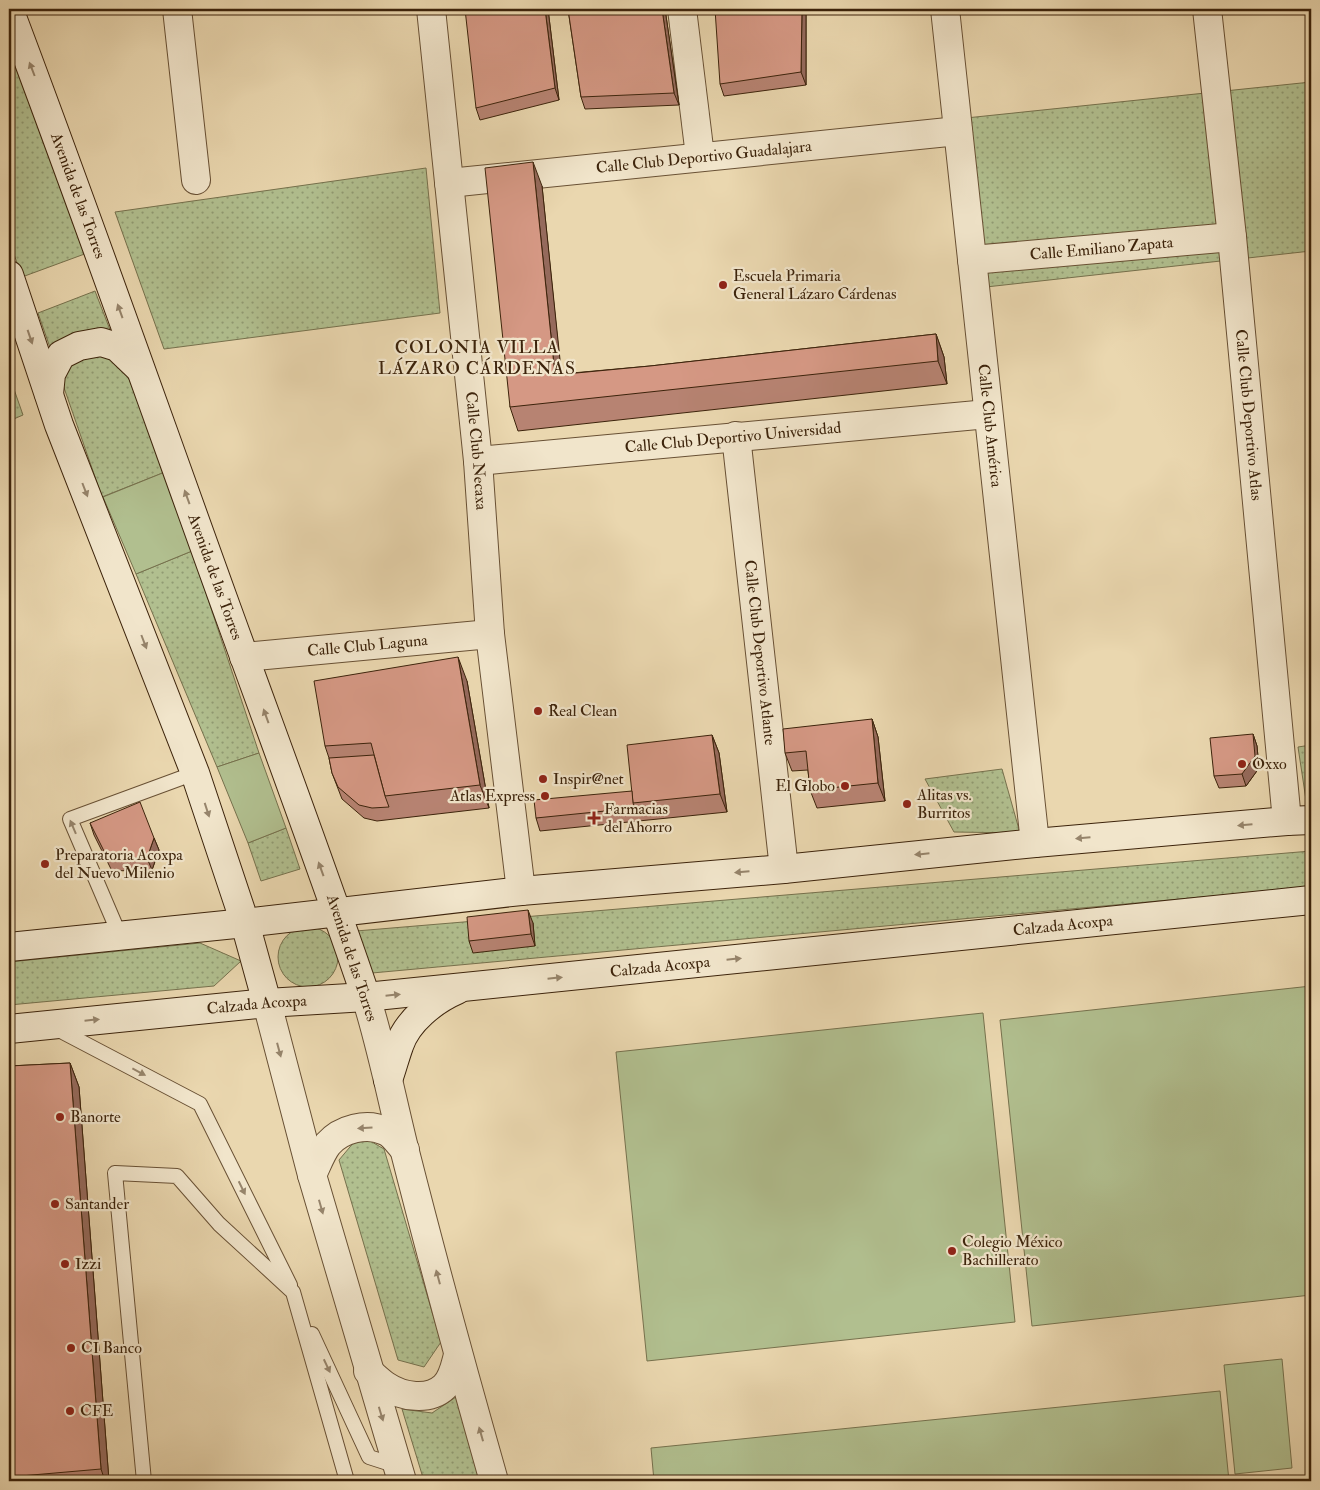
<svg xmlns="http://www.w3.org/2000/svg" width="1320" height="1490" viewBox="0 0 1320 1490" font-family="'IM FELL Double Pica',serif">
<defs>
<pattern id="park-dots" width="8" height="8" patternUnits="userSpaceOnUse" patternTransform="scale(1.25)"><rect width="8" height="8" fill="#b1bf8f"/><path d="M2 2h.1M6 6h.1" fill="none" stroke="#919b73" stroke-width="1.8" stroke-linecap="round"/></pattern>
</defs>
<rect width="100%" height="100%" fill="#ead7af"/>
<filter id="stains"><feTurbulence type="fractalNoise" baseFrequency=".004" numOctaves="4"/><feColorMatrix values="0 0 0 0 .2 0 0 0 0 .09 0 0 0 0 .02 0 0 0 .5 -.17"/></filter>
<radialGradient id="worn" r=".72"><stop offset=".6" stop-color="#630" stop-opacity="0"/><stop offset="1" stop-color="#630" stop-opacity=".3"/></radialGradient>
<g fill="url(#park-dots)" stroke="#76714d">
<polygon points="9,30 90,252 22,277 9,240"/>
<polygon points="1311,82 1311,251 986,287 966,118"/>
<polygon points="426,168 440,313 164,349 115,212"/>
<polygon points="95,291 165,472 102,497 38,313"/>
<polygon points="9,375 23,415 9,421"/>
<polygon points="192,551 259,753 217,767 136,574"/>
<polygon points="1311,745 1311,800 1306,800 1298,747"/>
<polygon points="1002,769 1020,833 954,832 925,779"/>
<polygon points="286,828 300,869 261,881 248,843"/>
<polygon points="1311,851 1311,887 372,973 356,931"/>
<circle cx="308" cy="957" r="30"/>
<polygon points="200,943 241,961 214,986 9,1005 9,962"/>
<polygon points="360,1135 384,1149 441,1342 424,1367 398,1360 339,1160"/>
<polygon points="459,1395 482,1481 424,1481 402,1409 432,1413"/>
</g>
<g fill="#b1bf8f" stroke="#76714d">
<polygon points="165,472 192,551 136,574 103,497"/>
<polygon points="259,753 286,828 248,843 217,767"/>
<polygon points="1311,986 1311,1295 1032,1326 1000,1020"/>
<polygon points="983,1013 1015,1322 647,1361 616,1052"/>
<polygon points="1282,1359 1292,1468 1235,1474 1224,1365"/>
<polygon points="1220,1391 1229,1481 654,1481 651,1448"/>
</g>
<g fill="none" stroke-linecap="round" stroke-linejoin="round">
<defs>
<g id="lane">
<polyline points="120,936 70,819 195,773"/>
<polyline points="57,1029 200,1104 290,1285"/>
<polyline points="312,1334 369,1457 397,1466"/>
<polyline points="144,1481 115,1173 177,1176 219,1224 293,1292 347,1481"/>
</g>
<g id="street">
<polyline points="177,9 196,180"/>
<path id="s1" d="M431,9l47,452 12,173 31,257"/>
<polyline points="682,9 700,156"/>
<path id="s2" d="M945,9l90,834"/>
<path id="s3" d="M1207,9l25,228 55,584"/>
<path id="s4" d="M449,183l509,-52"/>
<path id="s5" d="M972,260l260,-23"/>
<path id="s6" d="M736,436l48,433"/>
<path id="s7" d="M478,461l510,-47"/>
<path id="s8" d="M244,657l246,-23"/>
<path d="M366,997c16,51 26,103 39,155 28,110 58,220 89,329"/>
<polyline points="267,1003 312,1175 402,1481"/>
<path d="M312,1175c5,-10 9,-22 16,-31 13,-15 39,-22 57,-13 8,3 14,13 20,19"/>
<path d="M368,1371c6,5 12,11 18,15 16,11 43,15 58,1 9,-8 11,-21 14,-32"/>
</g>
<g id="secondary">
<path id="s9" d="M9,9c73,193 141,387 211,581 49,136 100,271 146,407"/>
<polyline points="9,275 59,425 195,773 245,923 267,1003"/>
<polyline points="49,394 51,374 61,355 79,346 101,342 117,347 140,369"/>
<polyline points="9,947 245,923 521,891 784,869 1035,843 1287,821 1311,820"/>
<path id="s10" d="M9,1029l258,-26 99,-6 945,-97"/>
<path d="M388,1080c4,-11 7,-23 11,-34 8,-25 35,-46 58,-56"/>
</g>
</defs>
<use href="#lane" stroke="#685034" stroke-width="16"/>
<use href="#street" stroke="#685034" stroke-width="30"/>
<use href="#secondary" stroke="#3c230b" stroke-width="30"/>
<use href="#lane" stroke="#f1e5cb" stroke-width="14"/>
<use href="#street" stroke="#f1e5cb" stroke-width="28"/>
<use href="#secondary" stroke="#f1e5cb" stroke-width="28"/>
</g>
<g fill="#b78372" stroke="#3c230b">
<polygon points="548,9 559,100 480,120 476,108"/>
<polygon points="568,9 665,9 679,105 585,109 581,97"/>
<polygon points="806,9 806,85 724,96 720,84"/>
<polygon points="542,186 561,374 650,366 936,334 944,357 947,384 518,431 510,407"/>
<polygon points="467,681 489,808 377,821 364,818 342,799 332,773 329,758 325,746"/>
<polygon points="872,719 878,737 885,801 817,808 810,790 808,770 792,771 785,753"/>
<polygon points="1253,734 1257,746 1259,768 1246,786 1219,788 1214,776"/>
<polygon points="712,735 719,753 727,812 540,831 536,818 632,791"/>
<polygon points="90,823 154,838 159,850 152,870 112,871 94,835"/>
<polygon points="533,923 535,946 473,953 469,941"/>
<polygon points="70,1063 79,1087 109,1481 9,1481 9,1066"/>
</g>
<g fill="#956a5c" stroke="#3c230b">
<polygon points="545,9 548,9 559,100 555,88"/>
<polygon points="662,9 665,9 679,105 674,93"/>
<polygon points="802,9 806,9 806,85 801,72"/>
<polygon points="533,162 542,186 564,398 555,375"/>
<polygon points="936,334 944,357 947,384 938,361"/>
<polygon points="458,657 467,681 489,808 480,785"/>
<polygon points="872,719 878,737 885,801 878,783"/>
<polygon points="1253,734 1257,746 1259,768 1246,786 1242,774"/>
<polygon points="712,735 719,753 727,812 720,794"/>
<polygon points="154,838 159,850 152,870 147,858"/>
<polygon points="528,910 533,923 535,946 531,934"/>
<polygon points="70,1063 79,1087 109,1481 105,1481 101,1469"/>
</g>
<g fill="#d59884" stroke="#3c230b">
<polygon points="465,9 545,9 555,88 476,108"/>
<polygon points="568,9 662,9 674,93 581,97"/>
<polygon points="715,9 802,9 801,72 720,84"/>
<polygon points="533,162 555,375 650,366 936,334 938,361 510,407 485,168"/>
<polygon points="458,657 480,785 385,796 371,743 325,746 314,681"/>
<polygon points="872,719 878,783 810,790 806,751 785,753 783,729"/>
<polygon points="1253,734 1255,756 1242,774 1214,776 1210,738"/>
<polygon points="712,735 720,794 633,803 627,745"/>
<polygon points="374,755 385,796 389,807 372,808 359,805 338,787 332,773 329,758"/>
<polygon points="632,791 633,803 635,808 536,818 534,800"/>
<polygon points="140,802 154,838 147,858 108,859 90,823"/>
<polygon points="528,910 531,934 469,941 467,917"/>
<polygon points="70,1063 101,1469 9,1477 9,1066"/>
</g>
<defs><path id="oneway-solid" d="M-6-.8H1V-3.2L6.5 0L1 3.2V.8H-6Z" transform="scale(1.25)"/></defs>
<g fill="#96846b">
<use href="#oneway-solid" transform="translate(32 69) rotate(-111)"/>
<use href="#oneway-solid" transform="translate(120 311) rotate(-110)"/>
<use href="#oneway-solid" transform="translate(30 337) rotate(71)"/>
<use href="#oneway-solid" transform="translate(85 490) rotate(69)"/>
<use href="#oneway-solid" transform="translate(187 497) rotate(-110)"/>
<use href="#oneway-solid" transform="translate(144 642) rotate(69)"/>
<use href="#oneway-solid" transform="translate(266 716) rotate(-110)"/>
<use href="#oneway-solid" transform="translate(207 810) rotate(72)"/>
<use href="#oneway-solid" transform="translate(1245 825) rotate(175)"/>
<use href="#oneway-solid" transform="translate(73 827) rotate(-113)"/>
<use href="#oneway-solid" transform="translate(1083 838) rotate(175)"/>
<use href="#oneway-solid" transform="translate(922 854) rotate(174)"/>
<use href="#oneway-solid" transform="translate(321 869) rotate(-110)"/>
<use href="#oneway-solid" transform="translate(742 872) rotate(175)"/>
<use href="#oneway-solid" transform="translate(734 959) rotate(-6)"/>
<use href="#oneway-solid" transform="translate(555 978) rotate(-6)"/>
<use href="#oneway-solid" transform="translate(393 995) rotate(-6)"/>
<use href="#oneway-solid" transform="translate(92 1020) rotate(-6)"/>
<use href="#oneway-solid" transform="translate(279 1050) rotate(75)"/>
<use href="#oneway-solid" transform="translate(139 1072) rotate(28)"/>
<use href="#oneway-solid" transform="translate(365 1128) rotate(177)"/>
<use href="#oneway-solid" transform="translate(242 1188) rotate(64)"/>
<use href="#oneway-solid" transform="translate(321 1207) rotate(74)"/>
<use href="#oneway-solid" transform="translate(438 1277) rotate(-105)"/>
<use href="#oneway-solid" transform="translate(327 1366) rotate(65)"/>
<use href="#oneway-solid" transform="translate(381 1414) rotate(73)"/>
<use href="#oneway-solid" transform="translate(481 1434) rotate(-106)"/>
</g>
<g fill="#8f2418" stroke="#f1e5cb" stroke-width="2">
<circle cx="723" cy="285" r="5"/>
<circle cx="538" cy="711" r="5"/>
<circle cx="1242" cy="764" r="5"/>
<circle cx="543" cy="779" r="5"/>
<circle cx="845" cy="786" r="5"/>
<circle cx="545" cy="796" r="5"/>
<circle cx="907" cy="804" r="5"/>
<path d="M591.5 810.5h5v5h5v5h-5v5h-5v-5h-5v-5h5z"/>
<circle cx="45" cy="864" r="5"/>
<circle cx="60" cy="1117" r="5"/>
<circle cx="55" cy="1204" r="5"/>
<circle cx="952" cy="1251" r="5"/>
<circle cx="65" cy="1264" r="5"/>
<circle cx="71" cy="1348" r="5"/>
<circle cx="70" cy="1411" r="5"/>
</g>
<g text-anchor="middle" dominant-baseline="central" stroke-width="4.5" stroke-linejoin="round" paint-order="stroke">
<g font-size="16" fill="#3c230b" stroke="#f1e5cb">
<text stroke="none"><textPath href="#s4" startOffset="256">Calle Club Deportivo Guadalajara</textPath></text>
<text stroke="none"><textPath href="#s9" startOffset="199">Avenida de las Torres</textPath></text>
<text stroke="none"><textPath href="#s5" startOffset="130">Calle Emiliano Zapata</textPath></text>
<text stroke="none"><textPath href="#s3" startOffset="408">Calle Club Deportivo Atlas</textPath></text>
<text stroke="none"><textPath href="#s2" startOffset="419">Calle Club América</textPath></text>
<text stroke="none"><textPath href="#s7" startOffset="256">Calle Club Deportivo Universidad</textPath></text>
<text stroke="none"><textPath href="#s1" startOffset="444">Calle Club Necaxa</textPath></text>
<text stroke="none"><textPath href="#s9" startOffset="604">Avenida de las Torres</textPath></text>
<text stroke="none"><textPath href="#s8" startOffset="124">Calle Club Laguna</textPath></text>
<text stroke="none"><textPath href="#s6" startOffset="218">Calle Club Deportivo Atlante</textPath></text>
<text stroke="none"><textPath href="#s10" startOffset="1059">Calzada Acoxpa</textPath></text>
<text transform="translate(352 958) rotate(72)">Avenida de las Torres</text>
<text stroke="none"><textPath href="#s10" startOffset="654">Calzada Acoxpa</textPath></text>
<text stroke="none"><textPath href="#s10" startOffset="249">Calzada Acoxpa</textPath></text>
</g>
<g font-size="16" fill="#3c230b" stroke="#f1e5cb" text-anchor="start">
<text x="733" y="276">Escuela Primaria<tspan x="733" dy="18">General Lázaro Cárdenas</tspan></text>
<text x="548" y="711">Real Clean</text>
<text x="1252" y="764">Oxxo</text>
<text x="553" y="779">Inspir@net</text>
<text x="835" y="786" text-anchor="end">El Globo</text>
<text x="917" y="795">Alitas vs.<tspan x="917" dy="18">Burritos</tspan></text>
<text x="535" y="796" text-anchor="end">Atlas Express</text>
<text x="604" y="809">Farmacias<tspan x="604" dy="18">del Ahorro</tspan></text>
<text x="55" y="855">Preparatoria Acoxpa<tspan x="55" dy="18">del Nuevo Milenio</tspan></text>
<text x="70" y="1117">Banorte</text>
<text x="65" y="1204">Santander</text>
<text x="962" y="1242">Colegio México<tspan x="962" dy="18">Bachillerato</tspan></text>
<text x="75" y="1264">Izzi</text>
<text x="81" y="1348">CI Banco</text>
<text x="80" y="1411">CFE</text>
</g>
<g font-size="18" letter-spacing="1" fill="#3c230b" stroke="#f1e5cb">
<text x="477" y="347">COLONIA VILLA<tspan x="477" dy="21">LÁZARO CÁRDENAS</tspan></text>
</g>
</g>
<rect width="1320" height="1490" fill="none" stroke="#ead7af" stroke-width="30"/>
<rect x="10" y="10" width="1300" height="1470" fill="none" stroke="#3c230b" stroke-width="2.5"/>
<rect x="15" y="15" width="1290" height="1460" fill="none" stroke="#3c230b"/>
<rect width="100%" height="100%" filter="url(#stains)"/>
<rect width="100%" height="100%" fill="url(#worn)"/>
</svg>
